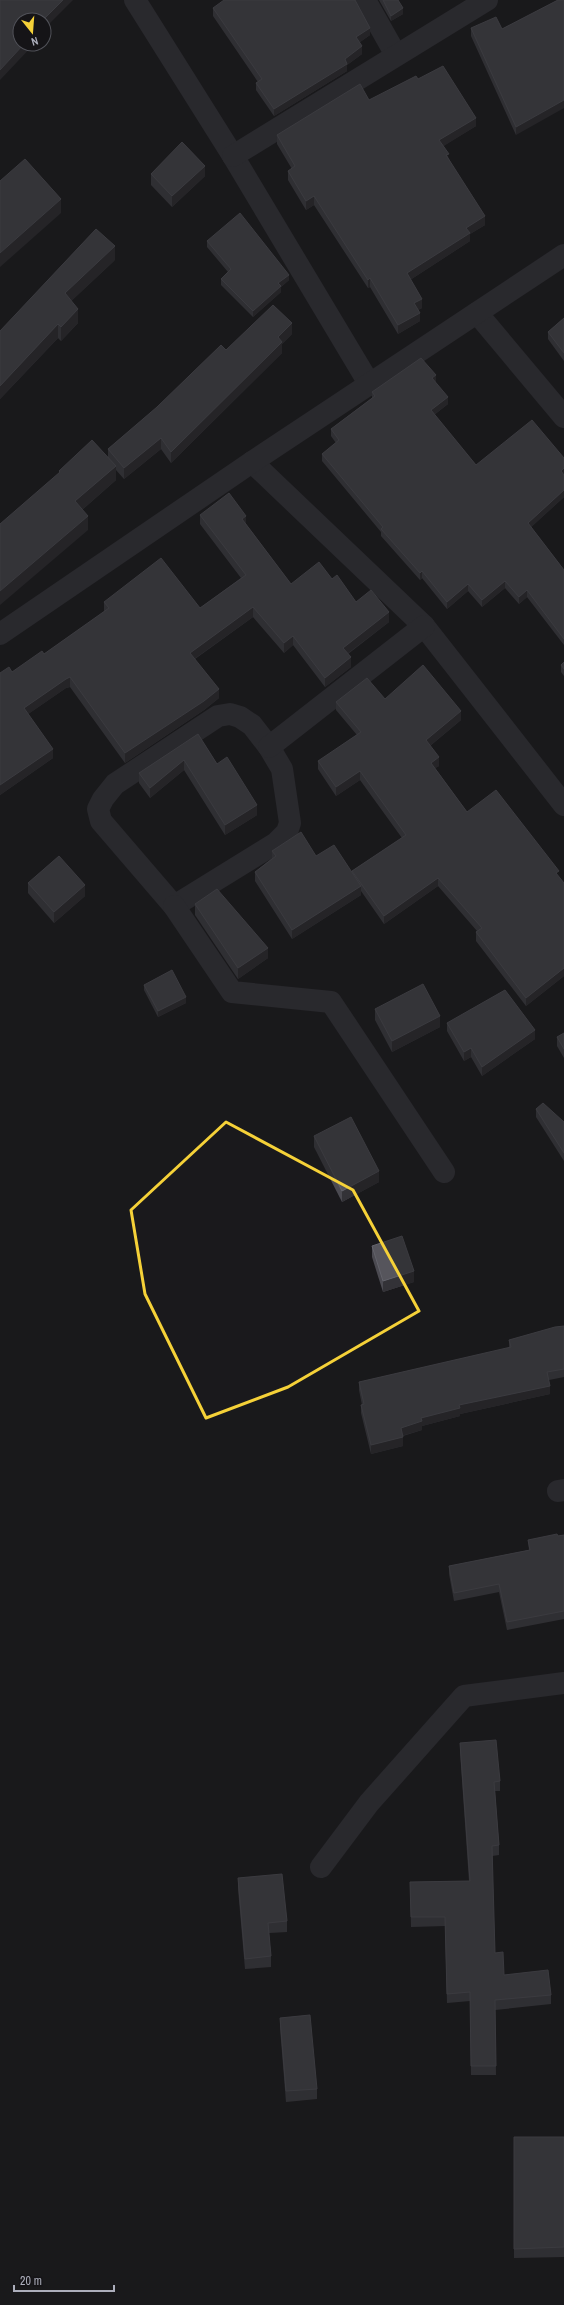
<svg xmlns="http://www.w3.org/2000/svg" width="564" height="2305" viewBox="0 0 564 2305" font-family="'Archivo Narrow',sans-serif">
<rect width="100%" height="100%" fill="#1a191c"/>
<g fill="none" stroke-linecap="round" stroke-linejoin="round">
<g stroke="#3c3c43" stroke-width="22">
<polyline points="135,0 233,156 370,385"/>
<polyline points="365,0 396,55"/>
<polyline points="233,156 487,0"/>
<polyline points="477,313 564,417"/>
<polyline points="252,462 424,626 564,805"/>
<polyline points="0,634 252,462 564,255"/>
<polygon points="230,714 240,717 252,725 269,747 282,769 290,823 287,832 276,843 174,906 101,821 98,809 103,799 115,784 218,716"/>
<polyline points="269,747 424,626"/>
<polyline points="174,906 232,992 331,1002 444,1172"/>
<polyline points="558,1491 564,1490"/>
<polyline points="321,1867 369,1803 464,1696 564,1683"/>
</g>
</g>
<g fill="#4b4a51">
<polygon points="379,0 398,0 403,14 391,21"/>
<polygon points="558,0 516,135 471,36 471,28 502,29"/>
<polygon points="213,8 370,35 360,42 362,54 347,65 347,71 274,116 256,90 256,83 258,82 213,16"/>
<polygon points="418,79 476,126 443,146 449,159 485,225 470,234 470,241 410,280 422,308 418,310 420,321 398,334 370,287 368,288 314,205 306,210 288,180 288,171 292,169 277,144 277,135 369,100"/>
<polygon points="151,174 205,176 172,207 151,185"/>
<polygon points="207,241 289,280 281,287 281,292 253,317 221,285 221,279 228,272 207,247"/>
<polygon points="115,260 71,301 78,323 61,341 58,338 0,399 0,331"/>
<polygon points="564,318 564,361 548,339 548,332"/>
<polygon points="292,334 282,344 282,353 171,463 161,449 124,479 116,470 116,480 82,510 88,530 59,474 59,471 108,457 108,449 226,350"/>
<polygon points="435,382 448,404 434,415 476,465 564,458 564,497 531,527 564,570 564,645 527,597 519,604 505,588 482,607 468,591 447,609 422,578 420,580 381,536 381,532 322,461 322,454 336,443 331,436 331,429 372,398 372,392"/>
<polygon points="200,515 246,524 291,584 332,579 356,602 389,622 348,654 351,667 325,687 293,645 284,653 253,617 195,659 219,698 204,710 125,763 70,687 66,688 28,714 53,758 0,795 12,672 44,654 104,612 104,602 200,608 241,578 200,524"/>
<polygon points="564,662 564,676 561,672 561,665"/>
<polygon points="385,699 461,720 430,746 439,766 435,768 467,812 559,877 564,883 564,976 526,1006 476,941 476,932 477,931 438,886 384,924 361,891 361,895 292,939 255,881 255,872 272,858 272,851 316,856 352,873 352,871 402,838 360,780 336,796 318,769 318,761 357,735 336,710 336,702"/>
<polygon points="198,734 217,764 257,815 225,835 184,770 150,798 139,783 139,773"/>
<polygon points="28,883 85,896 54,923 28,893"/>
<polygon points="195,904 268,958 238,979 195,915"/>
<polygon points="144,985 186,1003 158,1017 144,990"/>
<polygon points="375,1009 440,1027 392,1052 375,1020"/>
<polygon points="447,1023 535,1039 482,1076 471,1057 464,1061 447,1031"/>
<polygon points="564,1033 564,1058 557,1046 557,1037"/>
<polygon points="536,1109 564,1122 564,1161 536,1117"/>
<polygon points="314,1136 379,1182 342,1202 314,1147"/>
<polygon points="372,1246 414,1282 383,1292 372,1257"/>
<polygon points="564,1326 564,1377 549,1380 550,1394 460,1414 460,1416 422,1426 422,1430 403,1436 403,1446 371,1454 361,1413 361,1405 362,1405 359,1390 359,1382 509,1348 509,1340"/>
<polygon points="564,1535 564,1619 507,1630 499,1592 454,1601 449,1574 449,1566 529,1550 528,1540"/>
<polygon points="460,1743 500,1781 500,1791 495,1791 499,1845 499,1855 492,1856 495,1953 504,1975 551,1995 551,2004 495,2010 496,2075 471,2075 470,2001 447,2003 445,1926 411,1927 410,1882 469,1881 460,1752"/>
<polygon points="238,1878 287,1921 287,1932 269,1933 271,1956 271,1967 245,1969 238,1889"/>
<polygon points="280,2018 317,2089 317,2099 286,2102 280,2028"/>
<polygon points="514,2137 564,2137 564,2257 514,2258"/>
</g>
<g fill="#333237">
<polygon points="63,0 73,0 45,28 45,32 44,33 44,20 43,20"/>
<polygon points="403,8 403,14 391,21 391,16"/>
<polygon points="370,28 370,35 356,45 356,37"/>
<polygon points="24,44 34,44 0,80 0,70"/>
<polygon points="362,46 362,54 347,65 347,71 274,116 274,109"/>
<polygon points="564,100 564,108 516,135 516,127"/>
<polygon points="476,118 476,126 439,149 439,140"/>
<polygon points="205,166 205,176 172,207 172,196"/>
<polygon points="314,196 314,205 306,210 306,201"/>
<polygon points="61,199 61,213 0,267 0,253"/>
<polygon points="485,216 485,225 470,234 470,241 407,282 407,273 466,228"/>
<polygon points="115,246 115,260 65,307 65,293"/>
<polygon points="289,275 289,280 281,287 281,292 253,317 253,311 278,283"/>
<polygon points="370,278 370,287 368,288 368,280"/>
<polygon points="422,299 422,308 414,312 414,303"/>
<polygon points="78,309 78,323 61,341 61,327"/>
<polygon points="420,313 420,321 398,334 398,325"/>
<polygon points="292,323 292,334 282,344 282,353 171,463 171,452 278,337"/>
<polygon points="58,324 58,338 0,399 0,386"/>
<polygon points="436,375 436,382 432,385 432,378"/>
<polygon points="448,397 448,404 431,417 431,410"/>
<polygon points="161,438 161,449 124,479 124,468"/>
<polygon points="116,466 116,480 75,516 75,501"/>
<polygon points="564,468 564,475 561,471"/>
<polygon points="564,490 564,497 528,530 528,523"/>
<polygon points="88,516 88,530 0,605 0,591"/>
<polygon points="246,516 246,526 242,519"/>
<polygon points="422,571 422,578 420,580 420,573"/>
<polygon points="505,581 505,588 482,607 482,600"/>
<polygon points="468,584 468,591 447,609 447,602"/>
<polygon points="527,590 527,597 519,604 519,597"/>
<polygon points="253,607 253,617 190,662 190,653"/>
<polygon points="389,612 389,622 343,657 343,648"/>
<polygon points="293,636 293,645 284,653 284,643"/>
<polygon points="351,657 351,667 325,687 325,678"/>
<polygon points="70,677 70,687 66,688 24,717 24,708 66,679"/>
<polygon points="219,689 219,698 204,710 125,763 125,753"/>
<polygon points="461,711 461,720 426,749 426,740"/>
<polygon points="53,749 53,758 0,795 0,785"/>
<polygon points="439,757 439,766 431,771 431,763"/>
<polygon points="184,760 184,770 150,798 150,788"/>
<polygon points="360,771 360,780 336,796 336,787"/>
<polygon points="257,805 257,815 225,835 225,825"/>
<polygon points="438,878 438,886 384,924 384,916"/>
<polygon points="85,885 85,896 54,923 54,912"/>
<polygon points="361,886 361,895 292,939 292,930"/>
<polygon points="268,948 268,958 238,979 238,968"/>
<polygon points="564,968 564,976 526,1006 526,998"/>
<polygon points="186,997 186,1003 158,1017 158,1011"/>
<polygon points="440,1016 440,1027 392,1052 392,1041"/>
<polygon points="535,1030 535,1039 482,1076 482,1067"/>
<polygon points="471,1048 471,1057 464,1061 464,1052"/>
<polygon points="379,1171 379,1182 342,1202 342,1191"/>
<polygon points="414,1271 414,1282 383,1292 383,1281"/>
<polygon points="550,1386 550,1394 460,1414 460,1416 422,1426 422,1430 401,1436 401,1428 421,1418 459,1405"/>
<polygon points="403,1437 403,1446 371,1454 371,1445"/>
</g>
<g fill="#56555c" stroke="#63636b">
<polygon points="0,0 63,0 43,20 20,20 20,44 24,44 0,70"/>
<polygon points="224,0 355,0 370,28 356,37 362,46 345,59 347,64 274,109 256,83 262,79 213,8"/>
<polygon points="383,0 398,0 403,8 391,16"/>
<polygon points="558,0 564,0 564,100 516,127 471,28 496,17 502,29"/>
<polygon points="443,66 476,118 439,140 449,154 446,155 485,216 466,228 470,233 407,273 422,299 414,303 420,313 398,325 370,278 368,280 314,196 306,201 288,171 295,166 277,135 360,84 369,100 416,76 418,79"/>
<polygon points="182,142 205,166 172,196 151,174"/>
<polygon points="25,159 61,199 0,253 0,181"/>
<polygon points="240,213 289,275 278,283 281,286 253,311 221,279 231,269 207,241"/>
<polygon points="96,229 115,246 65,293 78,309 61,327 58,324 0,386 0,331"/>
<polygon points="273,305 292,323 278,337 282,342 171,452 161,438 124,468 108,449 157,407 221,345 226,350"/>
<polygon points="564,318 564,353 548,332"/>
<polygon points="421,358 436,375 432,378 448,397 431,410 476,465 532,420 564,458 564,468 561,471 564,475 564,490 528,523 564,570 564,639 527,590 519,597 505,581 482,600 468,584 447,602 422,571 420,573 381,529 383,527 322,454 339,440 331,429 375,396 372,392"/>
<polygon points="92,440 116,466 75,501 88,516 0,591 0,524 60,472 59,471"/>
<polygon points="229,493 246,516 242,519 291,584 319,562 332,579 337,575 356,602 371,590 389,612 343,648 351,657 325,678 293,636 284,643 253,607 190,653 219,689 204,701 125,753 70,677 66,679 24,708 53,749 0,785 0,673 9,667 12,672 42,651 44,654 109,608 104,602 161,558 200,608 246,575 200,515"/>
<polygon points="564,662 564,669 561,665"/>
<polygon points="423,665 461,711 426,740 439,757 431,763 467,812 496,790 559,871 556,873 564,883 564,968 526,998 476,932 482,928 438,878 384,916 352,871 406,835 360,771 336,787 318,761 361,732 336,702 367,678 385,699"/>
<polygon points="198,734 217,764 227,757 257,805 225,825 184,760 150,788 139,773"/>
<polygon points="301,832 316,856 334,845 361,886 292,930 255,872 276,856 272,851"/>
<polygon points="59,856 85,885 54,912 28,883"/>
<polygon points="217,889 268,948 238,968 195,904"/>
<polygon points="172,970 186,997 158,1011 144,985"/>
<polygon points="423,984 440,1016 392,1041 375,1009"/>
<polygon points="505,990 535,1030 482,1067 471,1048 464,1052 447,1023"/>
<polygon points="564,1033 564,1049 557,1037"/>
<polygon points="543,1103 564,1122 564,1153 536,1109"/>
<polygon points="351,1117 379,1171 342,1191 314,1136"/>
<polygon points="402,1236 414,1271 383,1281 372,1246"/>
<polygon points="564,1326 564,1369 547,1372 550,1386 459,1405 460,1408 421,1418 422,1421 401,1428 403,1437 371,1445 361,1405 364,1404 359,1382 511,1347 509,1340 555,1327"/>
<polygon points="557,1534 558,1536 564,1535 564,1611 507,1622 499,1584 454,1593 449,1566 530,1550 528,1540"/>
<polygon points="496,1740 500,1781 494,1782 499,1845 492,1846 495,1953 503,1952 504,1975 548,1970 551,1995 495,2000 496,2066 471,2066 470,1992 447,1994 445,1917 411,1917 410,1882 470,1881 460,1743"/>
<polygon points="282,1874 287,1921 268,1923 271,1956 245,1959 238,1878"/>
<polygon points="310,2015 317,2089 286,2091 280,2018"/>
<polygon points="514,2137 564,2137 564,2247 514,2249"/>
</g>
<path d="M0 0H564V2305H0ZM226,1122l127,68 66,121 -131,76 -82,31 -61,-124 -14,-84z" fill="#1a191c" fill-opacity=".55" fill-rule="evenodd"/>
<path fill="none" stroke="#f5d138" stroke-width="3" stroke-linejoin="round" d="M226,1122l127,68 66,121 -131,76 -82,31 -61,-124 -14,-84z"/>
<g transform="translate(32 32) rotate(163)"><circle r="19" fill="#151417" stroke="#515259"/>
<path d="M0-3L7 15L0 10L-7 15Z" fill="#f5d138"/>
<text y="-6" font-size="11" font-weight="bold" text-anchor="middle" fill="#acaebb">N</text>
</g>
<path d="M14 2285v6h100v-6" fill="none" stroke="#acaebb" stroke-width="2"/>
<text x="20" y="2285" font-size="12" fill="#acaebb" stroke="#151417" stroke-width="3" paint-order="stroke">20 m</text>
</svg>
